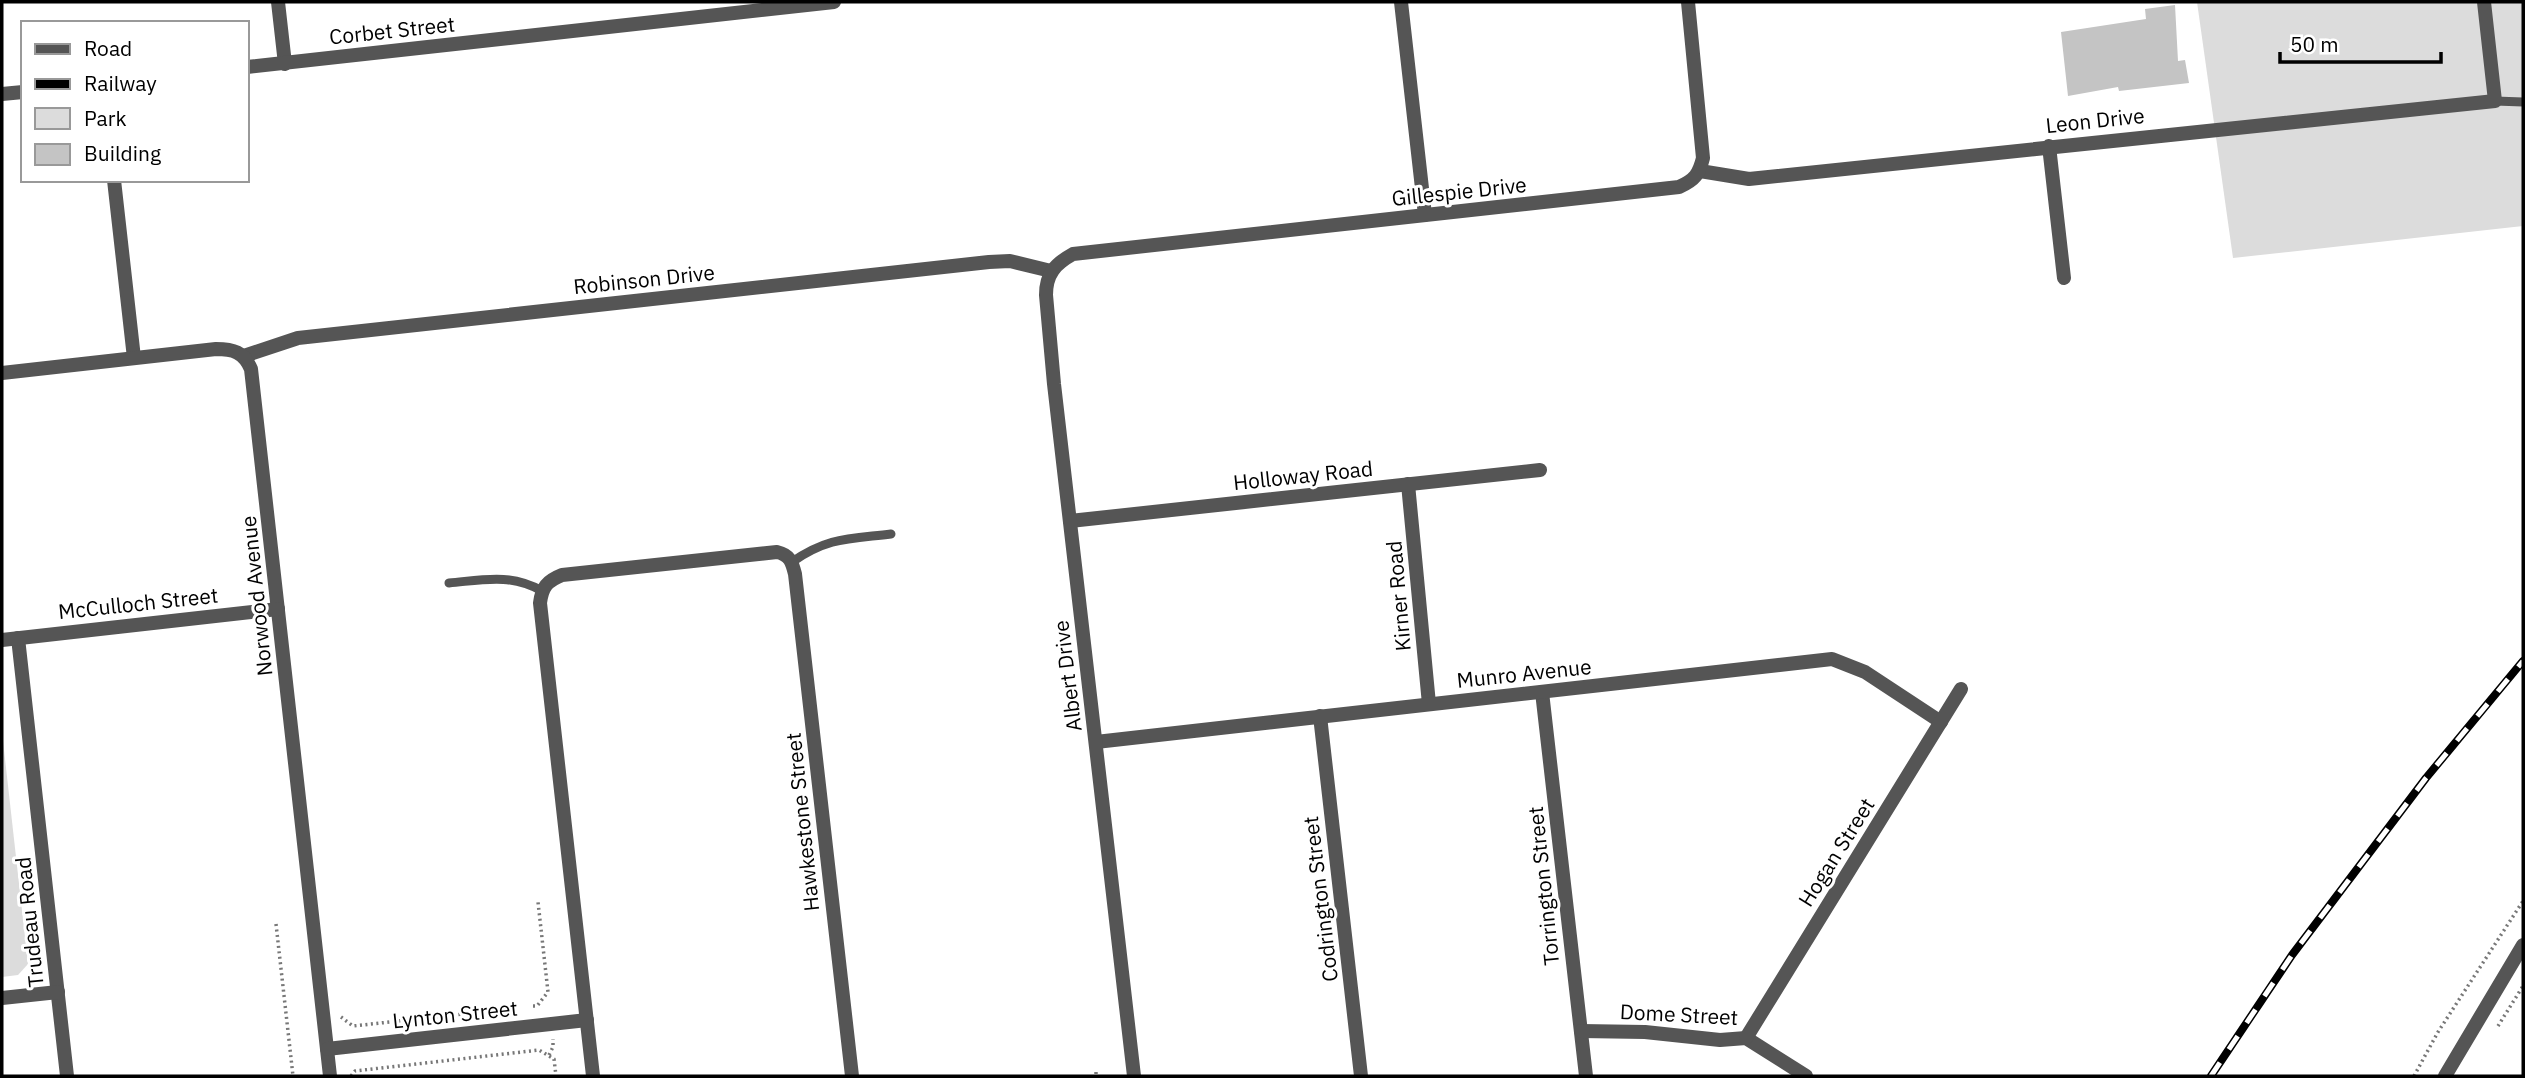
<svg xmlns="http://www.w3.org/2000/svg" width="2525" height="1078" viewBox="0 0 2525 1078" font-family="'IBM Plex Sans',sans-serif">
<rect width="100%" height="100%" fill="#fff"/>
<g fill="#dcdcdc">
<polygon points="2197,2 2523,2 2523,226 2233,258"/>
<polygon points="2,732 28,964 18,975 2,977"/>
</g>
<polygon fill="#c4c4c4" points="2175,5 2178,61 2185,60 2189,83 2119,91 2118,87 2068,96 2061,32 2146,19 2145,9"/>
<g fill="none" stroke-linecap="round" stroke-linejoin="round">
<g stroke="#777" stroke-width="3.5" stroke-dasharray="2 3.5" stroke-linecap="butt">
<polyline points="276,924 293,1076"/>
<polyline points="533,1006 537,1006 548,992 538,902"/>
<polyline points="341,1017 353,1026 518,1008"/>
<polyline points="2498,1026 2523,986"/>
<polyline points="549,1055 553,1047 553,1039"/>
<polyline points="1096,1072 1096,1076"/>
<polyline points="351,1076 355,1071 539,1050 554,1059 556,1076"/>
<polyline points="2414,1076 2438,1032 2523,901"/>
</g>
<g stroke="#555" stroke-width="9">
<polyline points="2495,101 2523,102"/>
<path d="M792,562c36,-25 57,-23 99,-28"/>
<path d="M449,583c34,-3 61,-10 93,8"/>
</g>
<g stroke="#555" stroke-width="14">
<polyline points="278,2 285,64"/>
<polyline points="1401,2 1425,215"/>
<polyline points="247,67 834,2"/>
<polyline points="2,94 23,92"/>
<polyline points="2049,146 2064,278"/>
<polyline points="1700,171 1749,179 2495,101 2484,2"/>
<polyline points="114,180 134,358"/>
<polyline points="244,356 298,338 989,262 1010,261 1051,271"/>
<path d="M2,373l214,-24c17,0 28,3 35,20l79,707"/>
<polyline points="1408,484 1429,704"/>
<polyline points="1070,521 1540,470"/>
<polyline points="18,638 67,1076"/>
<polyline points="2,640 278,609"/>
<polyline points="1542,692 1586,1076"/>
<polyline points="1320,716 1361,1076"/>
<polyline points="1096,742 1832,659 1865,672 1941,722"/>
<polyline points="2,998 58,992"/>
<polyline points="1581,1031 1645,1032 1720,1040 1746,1038 1806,1076"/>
<polyline points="1746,1038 1961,689"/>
<polyline points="327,1049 587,1020"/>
<path d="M593,1076l-53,-473c2,-16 7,-22 22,-28l215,-23c13,3 15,10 18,22l57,502"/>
<polyline points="2445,1076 2523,945"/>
</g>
<path stroke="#555" stroke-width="14" d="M1134,1076l-80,-692 -8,-89c0,-21 9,-31 27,-41l606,-67c16,-7 20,-13 24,-29l-15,-156"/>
<defs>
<polyline id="rail" points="2211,1076 2292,955 2426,778 2523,661"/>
</defs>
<use href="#rail" stroke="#000" stroke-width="8"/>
<use href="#rail" stroke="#fff" stroke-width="5" stroke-dasharray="16" stroke-linecap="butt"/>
</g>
<g text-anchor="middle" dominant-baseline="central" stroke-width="6" stroke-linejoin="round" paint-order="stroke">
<g font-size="21" fill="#000" stroke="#fff">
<text transform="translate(392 30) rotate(-6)">Corbet Street</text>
<text transform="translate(2095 120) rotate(-6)">Leon Drive</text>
<text transform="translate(1459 191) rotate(-6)">Gillespie Drive</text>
<text transform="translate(644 279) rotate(-6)">Robinson Drive</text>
<text transform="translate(1303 475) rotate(-6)">Holloway Road</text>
<text transform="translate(256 596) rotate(-96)">Norwood Avenue</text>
<text transform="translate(1398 596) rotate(-95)">Kirner Road</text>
<text transform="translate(138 603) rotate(-6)">McCulloch Street</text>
<text transform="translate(1524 673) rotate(-6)">Munro Avenue</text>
<text transform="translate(1067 676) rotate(-97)">Albert Drive</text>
<text transform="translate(802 822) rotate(-96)">Hawkestone Street</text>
<text transform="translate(1836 852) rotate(-58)">Hogan Street</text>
<text transform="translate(1543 886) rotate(-96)">Torrington Street</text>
<text transform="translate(1320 899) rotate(-97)">Codrington Street</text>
<text transform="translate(29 922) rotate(-96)">Trudeau Road</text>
<text transform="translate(455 1014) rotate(-6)">Lynton Street</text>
<text transform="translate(1679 1014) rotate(3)">Dome Street</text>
</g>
</g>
<rect width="2525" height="1078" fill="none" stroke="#000000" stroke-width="7"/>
<rect x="21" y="21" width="228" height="161" fill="#ffffff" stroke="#999999" stroke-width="2"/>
<rect x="35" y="44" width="35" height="10" fill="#555555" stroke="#999999" stroke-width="2"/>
<text x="84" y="56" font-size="21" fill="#000000">Road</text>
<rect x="35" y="79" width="35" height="10" fill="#000000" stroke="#999999" stroke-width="2"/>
<text x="84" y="91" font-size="21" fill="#000000">Railway</text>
<rect x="35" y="108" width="35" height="21" fill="#dcdcdc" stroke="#999999" stroke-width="2"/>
<text x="84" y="126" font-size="21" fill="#000000">Park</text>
<rect x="35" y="144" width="35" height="21" fill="#c4c4c4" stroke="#999999" stroke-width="2"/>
<text x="84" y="161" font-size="21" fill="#000000">Building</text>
<path d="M2280 52v10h161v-10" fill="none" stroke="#000000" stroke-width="3.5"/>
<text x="2290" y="52" font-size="21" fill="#000000" stroke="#ffffff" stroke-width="5" paint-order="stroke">50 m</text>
</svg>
